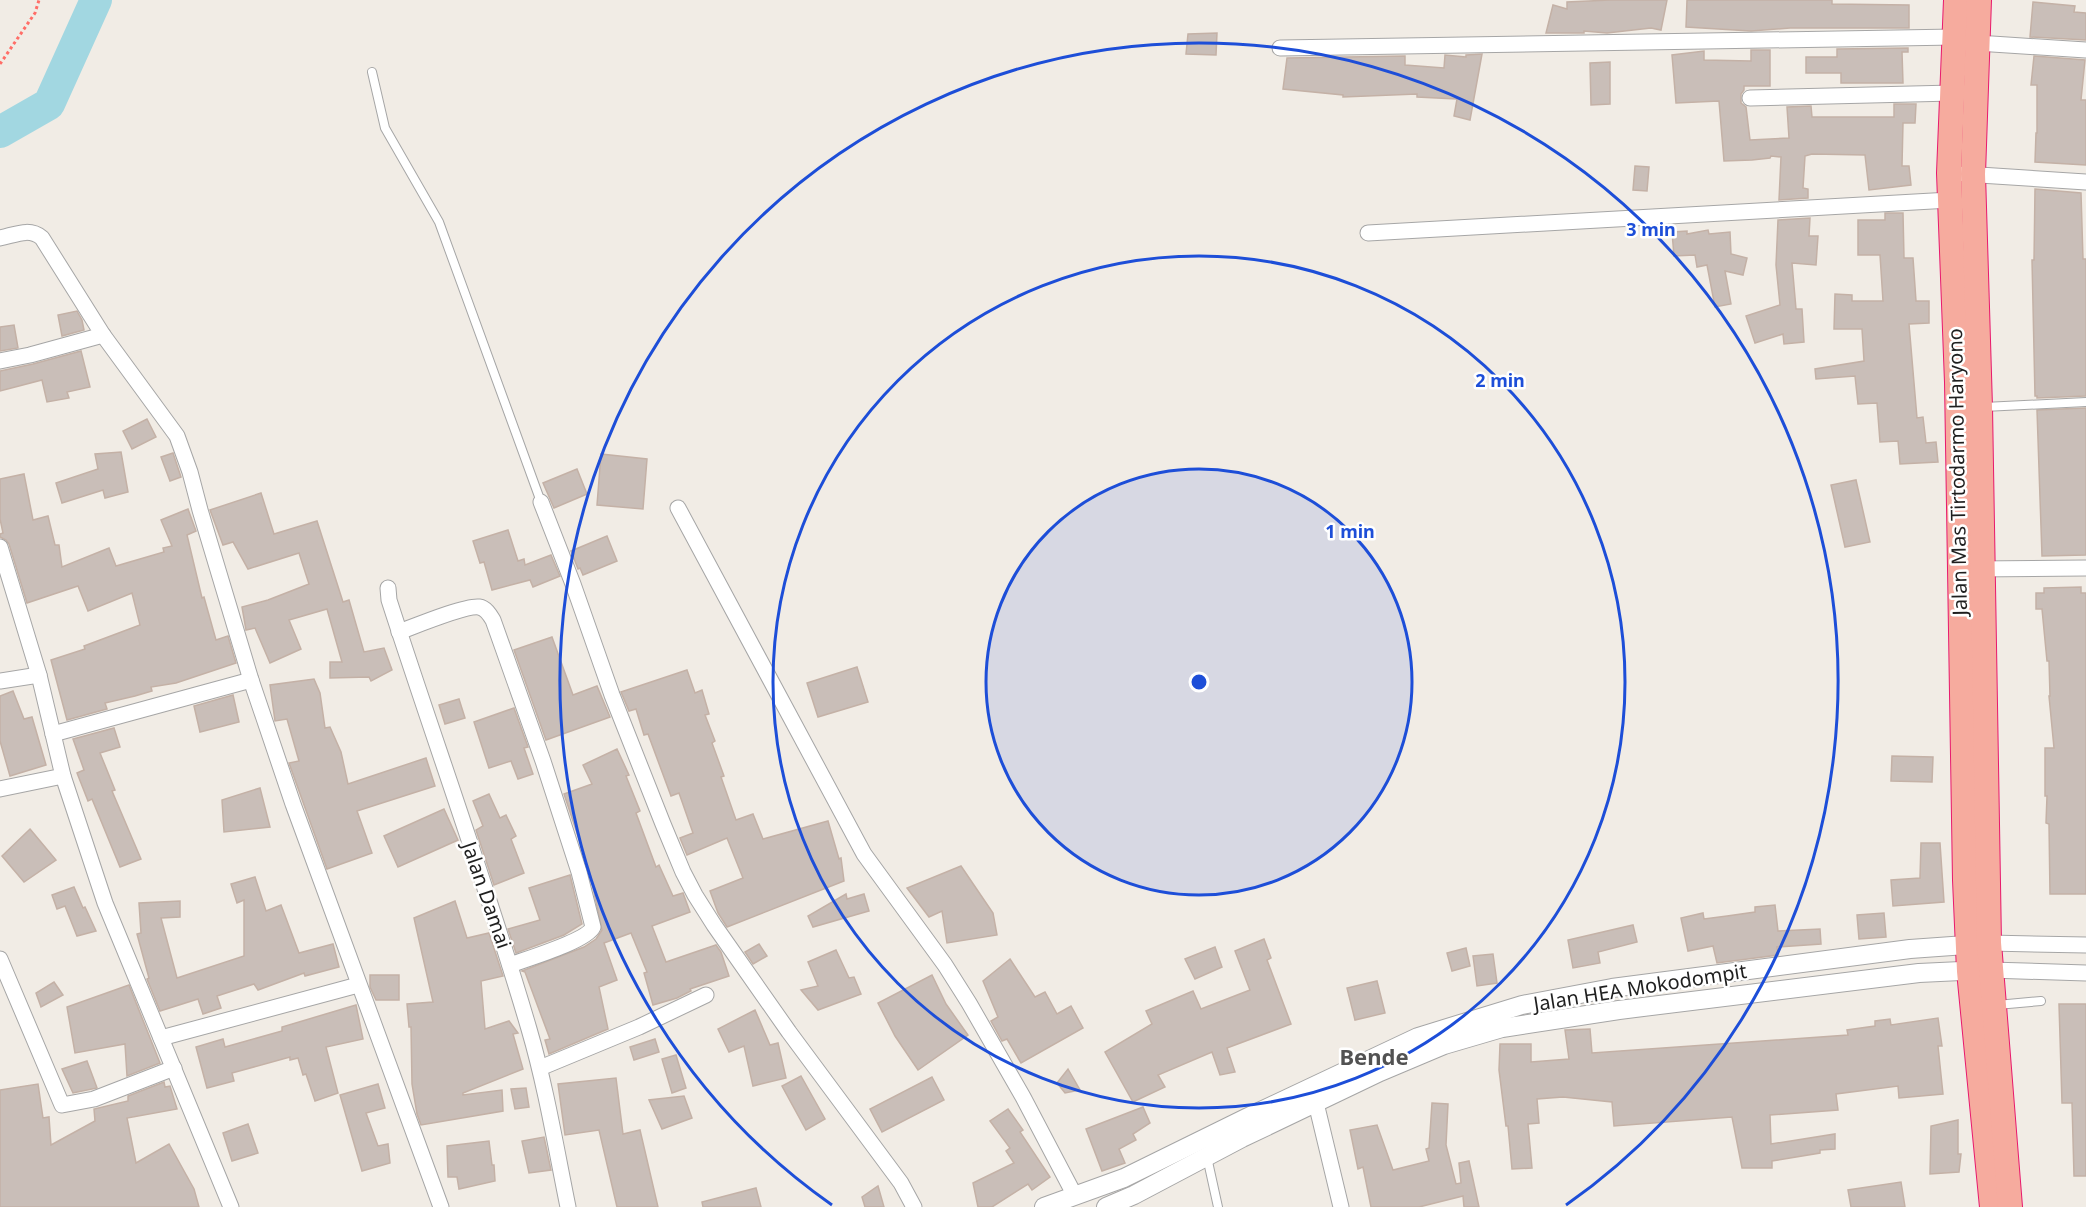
<svg xmlns="http://www.w3.org/2000/svg" width="2086" height="1207" viewBox="0 0 2086 1207" font-family="'Noto Sans',sans-serif">
<rect width="100%" height="100%" fill="#f1ece5"/>
<g fill="none" stroke-linecap="round" stroke-linejoin="round">
<polyline stroke="#a2d7e1" stroke-width="32" points="0,132 49,104 96,0"/>
</g>
<g fill="#c9beb8" stroke="#c4b1a6" stroke-width="1.5">
<polygon points="1610,0 1667,0 1661,30 1651,28 1607,33 1584,31 1584,33 1546,33 1553,5 1567,9 1567,2"/>
<polygon points="1687,0 1832,0 1832,4 1909,5 1909,28 1790,28 1751,31 1686,27"/>
<polygon points="2033,2 2075,6 2074,12 2086,13 2086,40 2030,37"/>
<polygon points="1217,33 1216,55 1186,54 1188,34"/>
<polygon points="1908,48 1908,52 1902,52 1903,83 1841,83 1841,73 1806,73 1806,57 1837,57 1837,49"/>
<polygon points="1751,50 1770,50 1770,86 1744,86 1744,90 1741,94 1741,103 1746,107 1750,140 1789,138 1787,107 1811,106 1812,117 1894,117 1894,104 1916,104 1915,123 1903,123 1902,166 1909,166 1911,185 1869,190 1865,155 1812,154 1805,156 1803,188 1808,189 1808,198 1779,200 1781,157 1771,156 1770,158 1752,160 1724,161 1719,101 1676,103 1672,55 1704,51 1704,60 1751,61"/>
<polygon points="1482,54 1470,120 1454,116 1457,99 1417,97 1417,94 1343,97 1343,95 1283,89 1287,58 1405,56 1405,65 1444,68 1445,55 1466,57 1466,55"/>
<polygon points="2034,56 2085,60 2081,100 2086,100 2086,165 2035,162 2036,133 2037,133 2037,85 2031,85"/>
<polygon points="1610,62 1610,104 1591,105 1590,63"/>
<polygon points="1635,166 1649,167 1647,191 1633,190"/>
<polygon points="2035,189 2081,193 2083,259 2086,259 2086,396 2037,398 2037,396 2035,396 2032,260 2034,260"/>
<polygon points="1885,213 1903,213 1904,258 1913,258 1916,301 1929,301 1929,323 1909,324 1917,418 1923,417 1926,443 1936,442 1938,462 1900,464 1898,441 1880,442 1877,403 1858,404 1855,376 1816,379 1815,369 1864,361 1862,329 1834,329 1835,294 1852,295 1852,301 1883,301 1880,255 1858,255 1858,220 1885,220"/>
<polygon points="1810,218 1809,236 1818,236 1816,265 1792,263 1796,309 1802,309 1804,342 1784,344 1783,334 1755,343 1746,316 1780,305 1776,265 1778,220"/>
<polygon points="1708,230 1709,234 1730,232 1731,254 1747,258 1743,275 1725,271 1731,304 1715,307 1707,265 1697,267 1695,255 1674,256 1672,232 1687,231 1687,234"/>
<polygon points="77,311 82,320 84,330 62,336 58,315"/>
<polygon points="14,325 18,348 0,351 0,327"/>
<polygon points="81,351 90,387 67,392 69,398 47,402 42,380 0,391 0,371 33,364"/>
<polygon points="2086,408 2086,555 2042,556 2037,410"/>
<polygon points="147,419 156,437 132,449 123,431"/>
<polygon points="121,452 128,492 105,498 103,490 62,503 56,483 98,469 95,454"/>
<polygon points="173,453 181,477 170,481 161,457"/>
<polygon points="601,454 647,459 643,509 597,505"/>
<polygon points="577,469 587,494 554,508 543,483"/>
<polygon points="24,474 33,520 48,516 55,545 59,545 62,567 109,548 116,566 164,552 163,548 172,546 161,520 188,509 196,531 187,535 202,598 204,597 216,640 228,636 236,663 176,683 151,687 152,691 135,696 105,703 107,709 67,720 51,660 85,649 84,646 140,625 132,593 88,611 78,586 27,603 9,544 6,540 0,537 0,534 3,533 0,519 0,479"/>
<polygon points="1856,480 1870,542 1845,547 1831,485"/>
<polygon points="261,493 274,534 317,521 343,602 349,600 364,652 384,648 392,670 371,681 369,677 330,678 330,662 342,662 327,609 289,620 301,649 270,663 255,628 246,630 242,607 268,600 309,584 299,553 248,569 233,542 223,545 210,510"/>
<polygon points="508,530 518,561 524,559 525,565 551,555 560,576 533,587 530,580 492,590 484,562 480,563 473,541"/>
<polygon points="607,536 617,561 583,575 580,568 578,569 571,551"/>
<polygon points="2081,587 2081,593 2086,593 2086,894 2050,894 2049,824 2046,823 2047,796 2045,796 2045,748 2054,748 2049,696 2050,696 2049,661 2047,661 2042,609 2036,609 2036,593 2044,593 2044,588"/>
<polygon points="552,637 573,695 597,686 610,717 546,740 514,650"/>
<polygon points="857,667 868,702 818,717 807,683"/>
<polygon points="687,670 695,693 702,690 709,714 705,715 715,741 712,743 724,776 721,777 736,820 753,814 763,839 828,821 839,859 841,858 844,881 727,927 718,913 710,891 743,878 727,838 687,855 680,838 693,833 679,793 671,796 648,734 644,735 636,709 629,711 621,692"/>
<polygon points="314,679 320,693 325,728 330,727 341,752 348,784 426,758 435,786 357,811 372,853 327,869 289,763 299,761 287,719 275,721 270,685"/>
<polygon points="13,691 24,719 32,717 46,765 10,776 0,741 0,696"/>
<polygon points="233,695 239,722 200,732 194,706"/>
<polygon points="459,699 465,718 445,724 439,705"/>
<polygon points="514,708 528,747 524,748 533,774 518,779 511,761 489,768 474,722"/>
<polygon points="114,728 120,747 100,753 115,790 112,791 141,859 120,867 92,799 88,801 77,773 84,770 73,739"/>
<polygon points="617,749 629,775 626,776 640,811 636,813 656,867 659,865 673,896 683,893 690,912 652,926 666,962 716,945 721,952 729,976 690,989 691,991 677,998 653,1005 644,973 647,972 631,933 604,943 617,980 599,987 608,1029 549,1054 545,1040 550,1039 525,972 522,971 584,947 596,939 602,930 589,869 564,794 592,784 583,765"/>
<polygon points="1892,756 1933,757 1932,782 1891,781"/>
<polygon points="260,788 270,827 224,832 222,800"/>
<polygon points="489,794 500,818 506,815 516,836 511,839 524,873 494,885 476,830 483,826 473,801"/>
<polygon points="444,809 458,840 398,867 384,836"/>
<polygon points="30,829 56,860 24,882 2,856"/>
<polygon points="1921,843 1940,843 1944,902 1893,906 1891,880 1920,878"/>
<polygon points="961,866 993,913 997,935 947,943 942,911 929,917 907,888"/>
<polygon points="570,875 582,924 564,935 516,953 508,929 540,920 529,888"/>
<polygon points="255,877 266,911 281,905 299,953 333,944 339,967 305,976 304,973 258,990 254,984 217,996 221,1008 203,1014 198,999 160,1011 147,979 149,978 137,934 141,933 139,903 180,901 180,917 161,918 177,978 244,956 244,900 237,903 231,884"/>
<polygon points="74,887 83,908 85,907 96,931 77,936 65,906 57,909 52,895"/>
<polygon points="846,894 847,899 864,894 869,911 813,927 808,916"/>
<polygon points="455,901 467,938 489,933 503,976 481,981 485,1029 509,1021 518,1033 513,1034 523,1069 463,1093 463,1095 502,1090 503,1111 421,1125 417,1114 412,1084 411,1027 409,1027 407,1004 433,1002 414,918"/>
<polygon points="1775,905 1778,931 1820,929 1821,944 1777,947 1778,955 1717,963 1713,946 1688,951 1681,918 1703,913 1704,919 1727,916 1755,912 1755,907"/>
<polygon points="1884,913 1886,937 1859,939 1857,915"/>
<polygon points="1633,925 1637,942 1598,952 1600,963 1573,968 1568,940"/>
<polygon points="1264,939 1271,958 1267,960 1291,1024 1227,1048 1235,1072 1220,1075 1212,1052 1158,1075 1165,1087 1133,1102 1105,1052 1152,1024 1146,1011 1193,991 1201,1009 1250,990 1235,951"/>
<polygon points="759,944 767,956 753,964 745,952"/>
<polygon points="1215,947 1222,967 1195,979 1185,959"/>
<polygon points="1466,948 1470,966 1452,971 1447,953"/>
<polygon points="836,950 849,978 854,977 861,994 818,1010 801,990 818,986 808,962"/>
<polygon points="1493,954 1497,983 1477,986 1473,956"/>
<polygon points="1010,959 1035,997 1045,992 1057,1014 1071,1006 1083,1028 1021,1063 1007,1039 1002,1041 991,1021 998,1017 983,981"/>
<polygon points="370,975 399,975 399,1000 376,1000 370,987"/>
<polygon points="932,975 946,1004 968,1035 918,1070 895,1036 878,1003"/>
<polygon points="1377,981 1385,1013 1355,1020 1347,988"/>
<polygon points="54,982 63,995 41,1007 36,993"/>
<polygon points="129,985 160,1063 127,1076 125,1044 75,1053 67,1007"/>
<polygon points="2059,1004 2086,1004 2086,1176 2074,1176 2072,1103 2062,1103"/>
<polygon points="356,1005 363,1039 326,1047 338,1093 315,1101 306,1074 303,1075 298,1058 290,1060 290,1057 232,1073 234,1081 207,1088 196,1047 223,1039 225,1047 282,1031 282,1027"/>
<polygon points="755,1010 770,1045 778,1043 786,1078 753,1086 744,1046 729,1052 718,1029"/>
<polygon points="1938,1018 1942,1046 1938,1046 1943,1094 1899,1098 1898,1086 1836,1094 1838,1110 1770,1115 1771,1144 1835,1134 1835,1149 1820,1150 1820,1153 1772,1161 1772,1168 1742,1168 1732,1117 1614,1126 1612,1102 1563,1097 1537,1099 1539,1123 1528,1124 1532,1168 1512,1169 1508,1126 1506,1126 1499,1070 1500,1044 1531,1044 1531,1062 1569,1059 1565,1030 1590,1029 1592,1053 1848,1035 1847,1030 1875,1026 1875,1021 1890,1019 1891,1025"/>
<polygon points="655,1039 659,1052 634,1060 630,1047"/>
<polygon points="676,1055 686,1088 672,1093 662,1059"/>
<polygon points="87,1061 97,1088 73,1093 62,1069"/>
<polygon points="1068,1069 1080,1090 1065,1093 1057,1083"/>
<polygon points="801,1076 825,1119 806,1130 782,1086"/>
<polygon points="932,1077 944,1100 882,1132 870,1109"/>
<polygon points="616,1078 623,1134 640,1130 658,1207 617,1207 599,1130 565,1135 558,1084"/>
<polygon points="164,1082 165,1087 170,1086 177,1109 127,1118 136,1163 169,1144 194,1189 199,1207 0,1207 0,1090 38,1084 43,1118 49,1117 51,1145 95,1121 94,1109 128,1101 128,1096"/>
<polygon points="378,1084 385,1108 366,1113 378,1146 388,1144 390,1163 362,1171 340,1095"/>
<polygon points="526,1088 529,1107 515,1109 511,1089"/>
<polygon points="684,1096 692,1118 662,1129 649,1100"/>
<polygon points="1432,1103 1448,1104 1446,1145 1456,1184 1461,1183 1459,1163 1469,1161 1479,1207 1464,1207 1463,1196 1419,1207 1371,1207 1363,1167 1358,1169 1350,1130 1377,1125 1393,1170 1429,1161 1426,1149 1429,1148"/>
<polygon points="1143,1107 1150,1123 1133,1134 1136,1140 1119,1149 1125,1163 1102,1171 1086,1129"/>
<polygon points="1008,1109 1023,1130 1020,1132 1050,1177 1032,1190 1028,1184 992,1207 978,1207 973,1183 1014,1163 1006,1151 1010,1148 990,1121"/>
<polygon points="1958,1120 1958,1154 1961,1154 1959,1172 1930,1174 1931,1126"/>
<polygon points="248,1124 258,1153 232,1161 223,1133"/>
<polygon points="544,1137 551,1170 529,1173 522,1141"/>
<polygon points="489,1141 492,1165 494,1165 495,1181 459,1189 457,1177 448,1177 447,1146"/>
<polygon points="1901,1182 1905,1207 1851,1207 1848,1190"/>
<polygon points="878,1186 884,1207 865,1207 862,1197"/>
<polygon points="756,1188 761,1207 703,1207 702,1202"/>
</g>
<g fill="none" stroke-linecap="round" stroke-linejoin="round">
<defs>
<g id="service">
<polyline points="372,72 385,128 439,222 541,502"/>
<polyline points="1984,407 2086,402"/>
<polyline points="1997,1005 2041,1001"/>
<polyline points="1207,1157 1218,1207"/>
</g>
<g id="minor">
<polyline points="1977,43 2086,50"/>
<polyline points="1280,48 1955,37"/>
<polyline points="1750,98 1953,93"/>
<polyline points="1964,174 2086,182"/>
<polyline points="1368,233 1950,200"/>
<path d="M0,238c15,-3 29,-11 42,0l61,97 74,101 13,36 10,38 51,170 42,124 148,403"/>
<polyline points="0,361 30,355 103,335"/>
<polyline points="541,502 573,584 612,695 663,824 683,872 695,895 714,925 789,1032 901,1183 914,1207"/>
<polyline points="678,508 864,854 945,965 969,1003 1023,1097 1075,1196"/>
<polyline points="0,547 39,675 63,776 105,903 231,1207"/>
<polyline points="1974,569 2086,568"/>
<path d="M388,588l1,12c46,143 98,285 140,429 17,58 27,119 39,178"/>
<path d="M399,632c16,-6 67,-27 80,-25 7,1 11,8 14,13l50,141 36,111 14,55c-6,14 -67,32 -83,38"/>
<polyline points="0,681 39,675"/>
<polyline points="53,734 251,680"/>
<polyline points="0,789 63,776"/>
<polyline points="1989,943 2086,945"/>
<polyline points="0,959 62,1105 94,1099 174,1068"/>
<polyline points="1990,970 2086,973"/>
<polyline points="161,1038 358,985"/>
<polyline points="540,1068 639,1027 706,995"/>
<polyline points="1316,1103 1341,1207"/>
</g>
<g id="tertiary">
<polyline points="1044,1207 1124,1178 1246,1118 1418,1037 1522,1005 1612,988 1910,949 1980,944"/>
<polyline points="1106,1207 1134,1195 1242,1138 1380,1072 1444,1045 1502,1028 1619,1010 1919,973 1982,970"/>
</g>
<g id="trunk">
<polyline points="1956,0 1949,173 1957,382 1965,880 1969,971 1992,1207"/>
<polyline points="1979,0 1973,174 1980,407 1989,943 2010,1207"/>
</g>
</defs>
<use href="#service" stroke="#a6a6a6" stroke-width="10"/>
<use href="#minor" stroke="#a6a6a6" stroke-width="17"/>
<use href="#tertiary" stroke="#a6a6a6" stroke-width="20"/>
<use href="#trunk" stroke="#e8196d" stroke-width="26"/>
<polyline stroke="#ff6e68" stroke-width="3" stroke-dasharray="3 3" stroke-linecap="butt" points="0,64 35,13 39,0"/>
<use href="#service" stroke="#fff" stroke-width="8"/>
<use href="#minor" stroke="#fff" stroke-width="15"/>
<use href="#tertiary" stroke="#fff" stroke-width="18"/>
<use href="#trunk" stroke="#f6ab9e" stroke-width="24"/>
</g>
<circle cx="1199" cy="682" r="213" fill="#1d4ed8" fill-opacity=".12"/>
<g fill="none" stroke="#1d4ed8" stroke-width="3">
<circle cx="1199" cy="682" r="213"/>
<circle cx="1199" cy="682" r="426"/>
<path d="M832 1205A639 639 0 1 1 1566 1205"/>
</g>
<g text-anchor="middle" dominant-baseline="central" stroke-width="5" stroke-linejoin="round" paint-order="stroke">
<g font-size="20" fill="#1f1f1f" stroke="#fff">
<text transform="translate(1957 472) rotate(-91)">Jalan Mas Tirtodarmo Haryono</text>
<text transform="translate(487 895) rotate(71)">Jalan Damai</text>
<text transform="translate(1640 987) rotate(-9)">Jalan HEA Mokodompit</text>
</g>
<g font-size="22" font-weight="bold" fill="#525252" stroke="#fff">
<text x="1374" y="1056">Bende</text>
</g>
</g>
<circle cx="1199" cy="682" r="9" fill="#1d4ed8" stroke="#fff" stroke-width="3"/>
<g font-size="18" text-anchor="middle" font-weight="bold" fill="#1d4ed8" stroke="#fff" stroke-width="5" stroke-linejoin="round" paint-order="stroke">
<text x="1651" y="236">3 min</text>
<text x="1500" y="387">2 min</text>
<text x="1350" y="538">1 min</text>
</g>
</svg>
